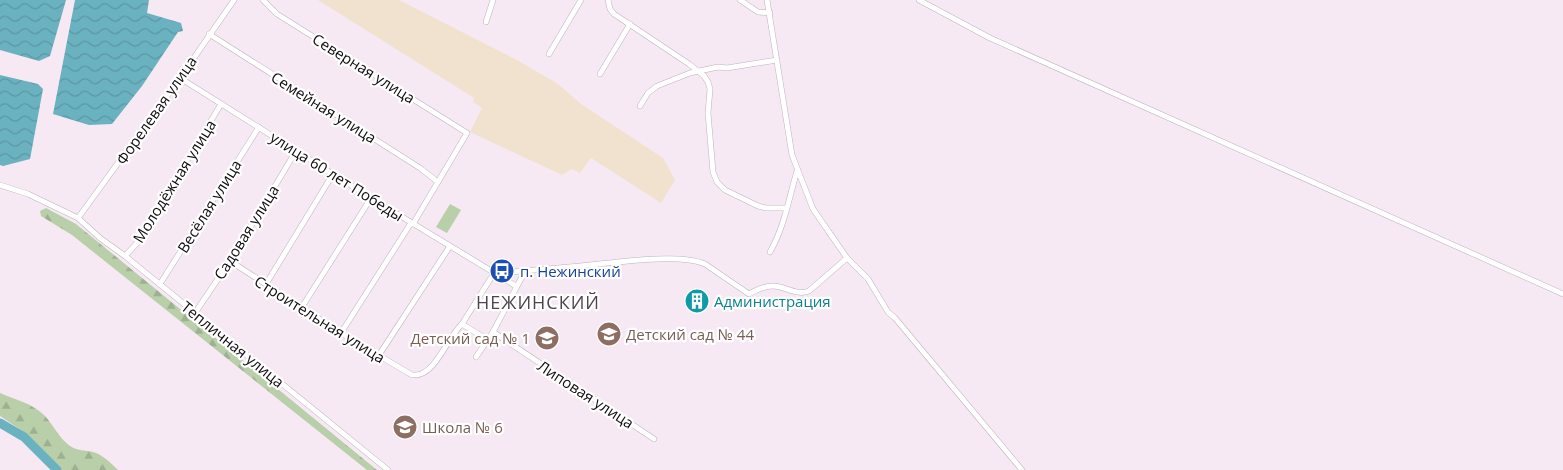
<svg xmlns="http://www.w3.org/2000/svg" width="1563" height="470" viewBox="0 0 1563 470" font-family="'Open Sans',sans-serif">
<defs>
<pattern id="forest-firs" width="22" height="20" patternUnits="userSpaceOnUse" patternTransform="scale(1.25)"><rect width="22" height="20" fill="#b8cfaa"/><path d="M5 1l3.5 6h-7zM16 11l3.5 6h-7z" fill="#9db091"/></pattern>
<pattern id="water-waves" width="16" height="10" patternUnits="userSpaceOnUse" patternTransform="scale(1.25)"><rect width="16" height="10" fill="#6ab2bf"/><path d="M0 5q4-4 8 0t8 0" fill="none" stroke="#5b98a3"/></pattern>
</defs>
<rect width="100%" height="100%" fill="#f6e9f4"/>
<polygon fill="#f1e1cf" points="318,0 399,0 515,59 558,84 581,104 663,158 675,180 661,203 591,158 580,173 572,169 562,175 470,132 482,108 473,102 474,98"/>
<polygon fill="#b8cfaa" points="450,204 461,210 447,233 436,227"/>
<g fill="url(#forest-firs)">
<polygon points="46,208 76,224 377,470 367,470 72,235 41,216 40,211"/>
<path d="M0,393c16,7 32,10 45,23 8,9 15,23 25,30 7,5 15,4 23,6 10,3 18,11 25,18h-58l-39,-40 -21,-14z"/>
</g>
<g fill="url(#water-waves)">
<polygon points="0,0 66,0 50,56 39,61 0,50"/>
<polygon points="75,0 149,0 147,13 181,23 183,31 178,32 142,86 112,124 89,125 53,114"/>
<polygon points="0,75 38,84 43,89 30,159 3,166 0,165"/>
</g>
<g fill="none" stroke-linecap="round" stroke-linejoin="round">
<polyline stroke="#6ab2bf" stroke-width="9" points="0,423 24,437 57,470"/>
<defs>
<g id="street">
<polyline points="263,0 277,14 467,133 413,224"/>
<polyline points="608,0 610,9 614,14 689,64 704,76 708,82 710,89 708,113 713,172 717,182 725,190 758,206 766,208 786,208"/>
<polyline points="740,0 758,12 770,13"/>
<polyline points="919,0 990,38 1563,294"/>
<polyline points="486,22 493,0"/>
<polyline points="209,34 420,168 438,182"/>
<polyline points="549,54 581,0"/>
<polyline points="600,74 630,24"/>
<polyline points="180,78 371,198 516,286"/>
<polyline points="640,106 648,93 657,86 690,73 718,67 727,68 777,60"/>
<polyline points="0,185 28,194 78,218 100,238 125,256 388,470"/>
<polyline points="78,218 180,78 234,0"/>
<path d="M770,252c14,-24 19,-54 27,-81"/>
<polyline points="125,256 139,241 221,104"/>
<polyline points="847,258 868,279 888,312 895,318 1022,470"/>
<path d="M230,261l111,72 71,42c3,0 8,0 11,-2 15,-7 26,-37 39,-49l32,-51"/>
<path d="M495,273c32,-2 64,-5 95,-8 28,-3 90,-12 115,-1l44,30c7,-4 15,-8 24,-8 12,0 23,10 36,5l38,-33 -34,-49 -21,-54 -25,-155"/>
<polyline points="160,284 259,127"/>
<polyline points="266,284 333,174"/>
<polyline points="302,307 371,198"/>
<polyline points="195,313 230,261 296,151"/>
<polyline points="462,324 488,340"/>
<polyline points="493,332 654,439"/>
<polyline points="341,333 411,223"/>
<polyline points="379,355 450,246"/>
<polyline points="476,357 493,332 525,271"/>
</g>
</defs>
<use href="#street" stroke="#beb2bc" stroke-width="6"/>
<use href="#street" stroke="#fff" stroke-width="5"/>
</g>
<defs>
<symbol id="bus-disc" viewBox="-11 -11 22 22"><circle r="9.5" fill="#1a4fb4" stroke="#fff"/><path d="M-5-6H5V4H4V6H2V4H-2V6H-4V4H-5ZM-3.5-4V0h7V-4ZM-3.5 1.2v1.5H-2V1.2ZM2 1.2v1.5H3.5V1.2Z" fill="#fff"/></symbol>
<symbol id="building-disc" viewBox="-11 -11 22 22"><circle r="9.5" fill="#0f9aa8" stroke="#fff"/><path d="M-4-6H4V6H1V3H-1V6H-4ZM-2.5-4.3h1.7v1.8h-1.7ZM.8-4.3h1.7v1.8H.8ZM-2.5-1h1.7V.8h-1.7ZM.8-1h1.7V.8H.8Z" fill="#fff"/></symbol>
<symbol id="school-disc" viewBox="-11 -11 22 22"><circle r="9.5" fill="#8d6e63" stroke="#fff"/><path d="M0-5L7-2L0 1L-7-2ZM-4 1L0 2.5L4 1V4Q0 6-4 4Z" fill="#fff"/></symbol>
</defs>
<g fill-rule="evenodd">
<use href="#bus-disc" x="488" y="257" width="28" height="28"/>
<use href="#building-disc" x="683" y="287" width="28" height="28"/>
<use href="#school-disc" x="595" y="320" width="28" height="28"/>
<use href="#school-disc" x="533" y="324" width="28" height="28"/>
<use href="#school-disc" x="391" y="413" width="28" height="28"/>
</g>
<g text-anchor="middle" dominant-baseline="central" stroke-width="4.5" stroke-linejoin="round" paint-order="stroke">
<g font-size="15" fill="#0e0a0e" stroke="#fff">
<text transform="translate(364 68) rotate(32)">Северная улица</text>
<text transform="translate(324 107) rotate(32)">Семейная улица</text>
<text transform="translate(156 110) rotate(-55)">Форелевая улица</text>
<text transform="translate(337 176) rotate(32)">улица 60 лет Победы</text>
<text transform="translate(174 181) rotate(-58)">Молодёжная улица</text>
<text transform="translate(209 206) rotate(-58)">Весёлая улица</text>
<text transform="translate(246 232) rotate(-58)">Садовая улица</text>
<text transform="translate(320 319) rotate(32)">Строительная улица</text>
<text transform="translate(233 344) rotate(39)">Тепличная улица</text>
<text transform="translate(586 394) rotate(33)">Липовая улица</text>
</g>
<g font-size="15" fill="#164399" stroke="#fff" text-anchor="start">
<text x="520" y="271">п. Нежинский</text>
</g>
<g font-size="15" fill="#0d838f" stroke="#fff" text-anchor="start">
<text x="714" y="301">Администрация</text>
</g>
<g font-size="15" fill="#785e54" stroke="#fff" text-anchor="start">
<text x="626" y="334">Детский сад № 44</text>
<text x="530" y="338" text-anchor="end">Детский сад № 1</text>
<text x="422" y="427">Школа № 6</text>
</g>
<g font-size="18" letter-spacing="1" fill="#4e444d" stroke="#fff">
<text x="538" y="302">НЕЖИНСКИЙ</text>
</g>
</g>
</svg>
